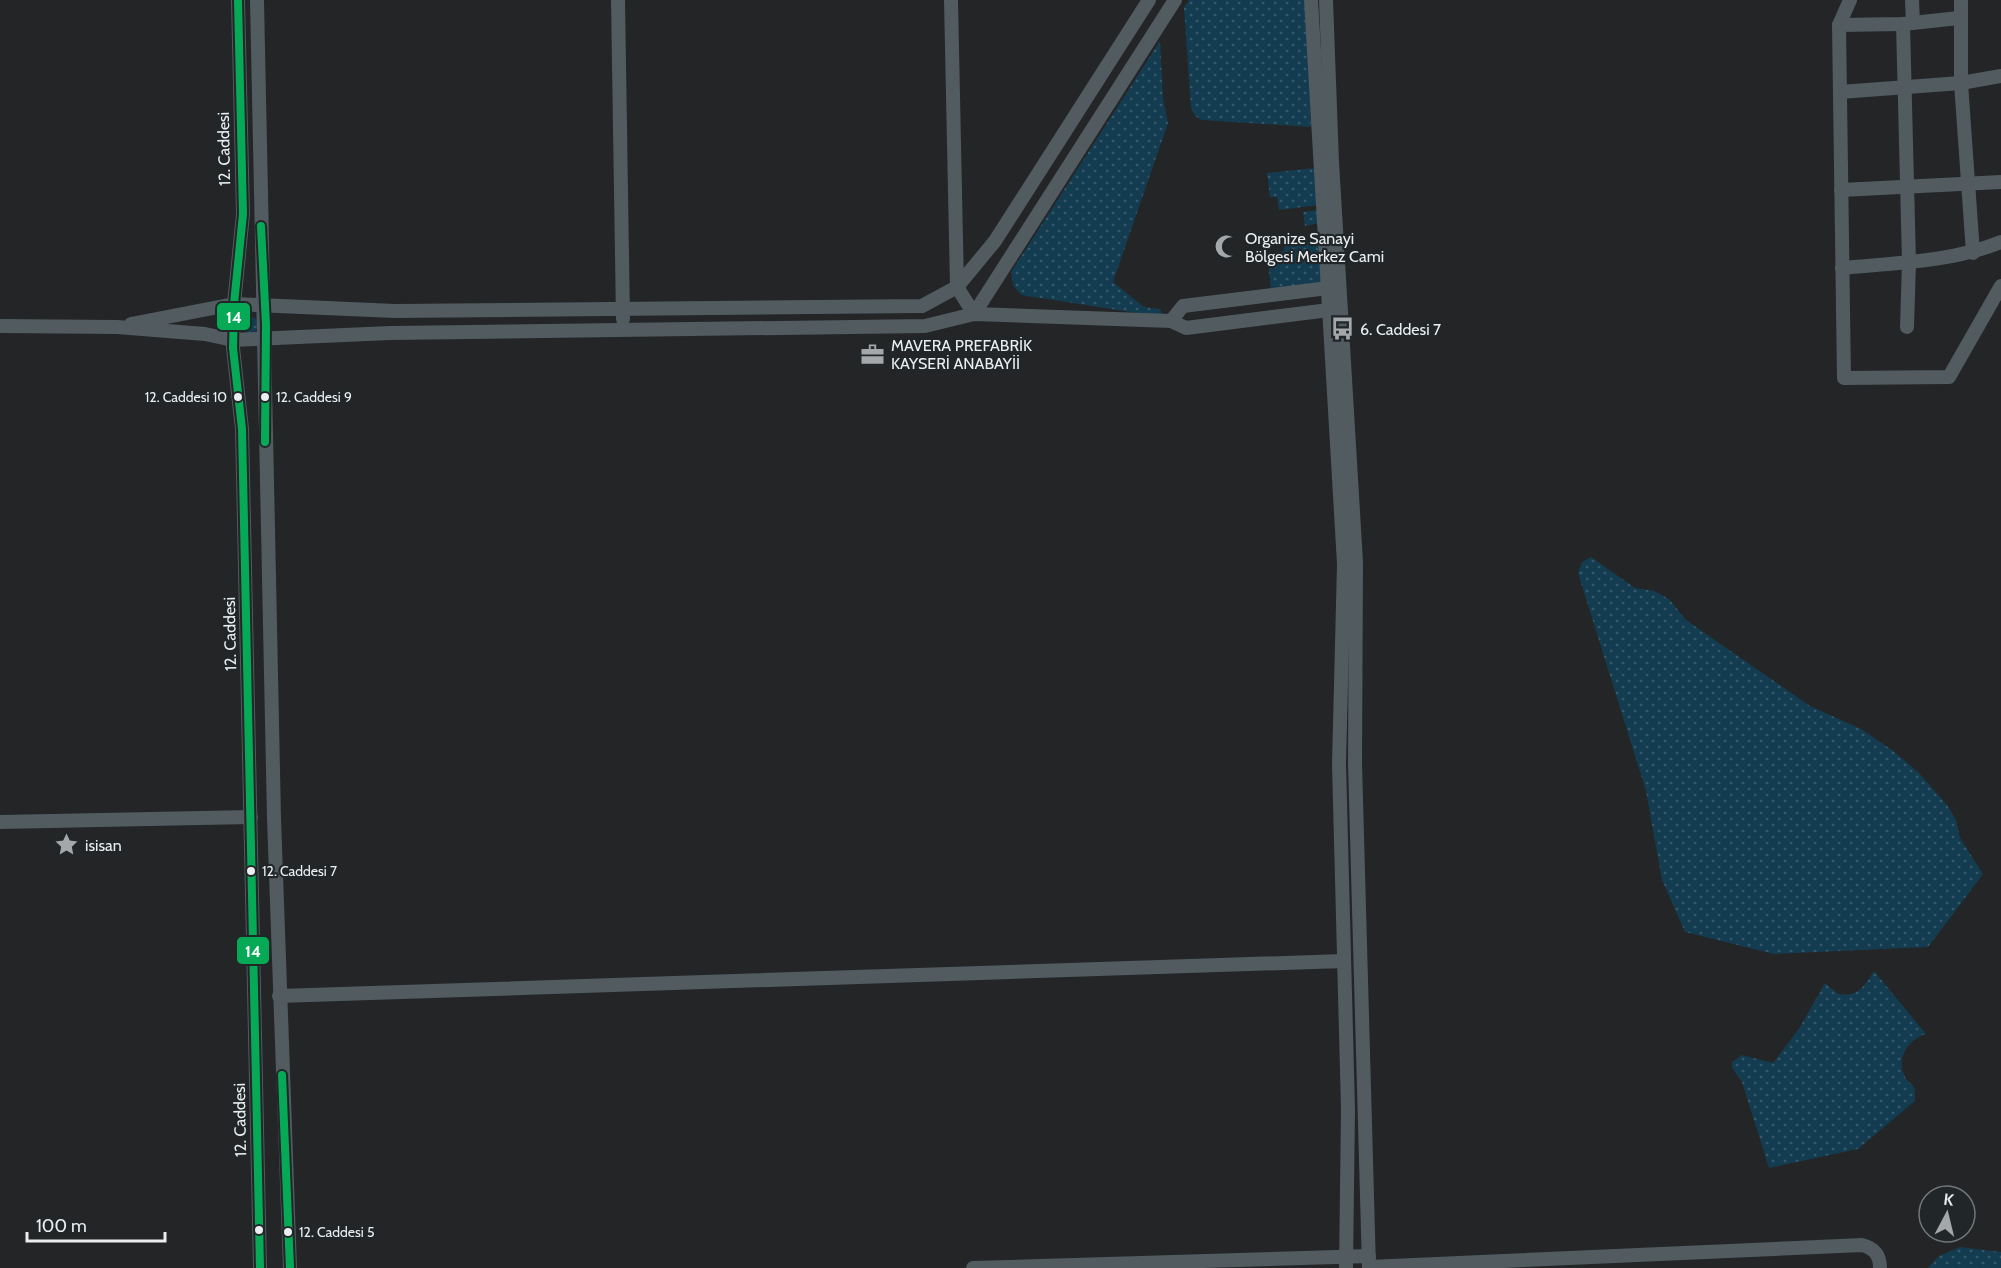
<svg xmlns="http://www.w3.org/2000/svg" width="2001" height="1268" viewBox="0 0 2001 1268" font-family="Cabin,sans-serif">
<defs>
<pattern id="grass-dots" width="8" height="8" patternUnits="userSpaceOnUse" patternTransform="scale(1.5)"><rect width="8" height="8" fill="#143c50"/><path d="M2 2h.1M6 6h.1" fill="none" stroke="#36586a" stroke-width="1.8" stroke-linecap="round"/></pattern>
</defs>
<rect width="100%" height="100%" fill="#232527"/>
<g fill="url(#grass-dots)">
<polygon points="1189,0 1306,0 1311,127 1202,120 1195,116 1191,108 1184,8"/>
<polygon points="1160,41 1163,98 1168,123 1113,282 1144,307 1160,309 1162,314 1157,316 1021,295 1013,285 1011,272"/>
<polygon points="1315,168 1319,205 1279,210 1277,197 1270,197 1267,173"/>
<polygon points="1318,210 1320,223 1305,226 1303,212"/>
<polygon points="1319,241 1323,283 1271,289 1267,253 1284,251 1284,244"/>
<circle cx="249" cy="325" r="9"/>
<polygon points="1591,557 1635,588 1654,591 1669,599 1686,620 1810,706 1861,729 1892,750 1919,773 1947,805 1956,820 1960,838 1983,874 1928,947 1774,954 1685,932 1662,880 1646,791 1578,573 1582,562"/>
<path d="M1874,971l52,63c-17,5 -30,23 -22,41 2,6 8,8 11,14v12l-57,48 -89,19 -27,-86 -10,-14v-6l10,-7 31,8 27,-36 25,-44 13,11c20,4 27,-9 36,-23z"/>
<polygon points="1960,1247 2001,1252 2001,1268 1928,1268 1939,1256"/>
</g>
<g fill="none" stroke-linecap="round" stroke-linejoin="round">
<g stroke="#515b60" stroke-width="14">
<polyline points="238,0 243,214 234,304 233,348 242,429 260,1268"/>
<polyline points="257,0 274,818 290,1268"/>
<polyline points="618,0 623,319"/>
<polyline points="951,0 957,287 974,314"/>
<polyline points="1311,0 1344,564 1339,764 1348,1109 1346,1268"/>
<polyline points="1326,0 1332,162 1356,562 1355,763 1369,1268"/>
<polyline points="1850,0 1839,25 1844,378 1949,377 2001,286"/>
<polyline points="1912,0 1913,23"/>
<polyline points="1961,0 1961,83 1973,253"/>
<polyline points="1903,24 1909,262 1907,327"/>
<polyline points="1839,25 1903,24 1959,18"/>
<polyline points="1840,92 1961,83 2001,76"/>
<polyline points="1841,190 2001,182"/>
<path d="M1842,268c54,-5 109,-6 159,-26"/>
<polyline points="974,314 1175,0"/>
<polyline points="1171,321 1183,306 1328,288"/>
<polyline points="131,324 234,304 395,311 922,306 957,287 995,241 1149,0"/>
<polyline points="0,326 117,327 205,334 233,340 390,333 925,326 974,314 1171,321 1186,328 1329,310"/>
<polyline points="0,822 251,817"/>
<polyline points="279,996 1344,961"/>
<path d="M1369,1267l493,-22c12,3 18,10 18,23"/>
<polyline points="973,1268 1369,1256"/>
</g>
<defs>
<g id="bus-1">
<polyline points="238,0 243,214 234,304 233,348 242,429 260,1268"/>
<polyline points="261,226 266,325 265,442"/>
<polyline points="282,1075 290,1268"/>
</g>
</defs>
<use href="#bus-1" stroke="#212629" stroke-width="12"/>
<use href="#bus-1" stroke="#06aa56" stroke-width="8"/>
</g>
<defs>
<symbol id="mosque-bare" viewBox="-9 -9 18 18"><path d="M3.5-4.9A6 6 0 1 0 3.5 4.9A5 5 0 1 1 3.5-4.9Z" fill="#a5a8aa" stroke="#212629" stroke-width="2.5" paint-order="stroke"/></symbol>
<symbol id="bus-bare" viewBox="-9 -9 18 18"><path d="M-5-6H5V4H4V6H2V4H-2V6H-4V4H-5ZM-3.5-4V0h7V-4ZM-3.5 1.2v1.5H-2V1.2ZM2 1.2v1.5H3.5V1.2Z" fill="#a5a8aa" stroke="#212629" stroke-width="2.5" paint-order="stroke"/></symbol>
<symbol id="office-bare" viewBox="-9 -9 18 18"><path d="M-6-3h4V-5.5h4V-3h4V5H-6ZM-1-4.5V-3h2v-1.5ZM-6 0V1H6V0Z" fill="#a5a8aa" stroke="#212629" stroke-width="2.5" paint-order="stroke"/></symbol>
<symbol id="sight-bare" viewBox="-9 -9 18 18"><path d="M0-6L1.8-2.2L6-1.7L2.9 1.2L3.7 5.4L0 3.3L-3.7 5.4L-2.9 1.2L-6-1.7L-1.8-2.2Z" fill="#a5a8aa" stroke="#212629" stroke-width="2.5" paint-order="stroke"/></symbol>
</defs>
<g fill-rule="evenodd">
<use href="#mosque-bare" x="1210" y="230" width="33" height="33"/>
<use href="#bus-bare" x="1326" y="312" width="33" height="33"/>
<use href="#office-bare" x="856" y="338" width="33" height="33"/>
<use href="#sight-bare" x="50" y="828" width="33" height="33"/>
</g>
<g fill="#ebeef0" stroke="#212629" stroke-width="2">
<circle cx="238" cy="397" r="5"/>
<circle cx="265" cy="397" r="5"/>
<circle cx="251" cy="871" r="5"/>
<circle cx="259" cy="1230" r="5"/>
<circle cx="288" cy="1232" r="5"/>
</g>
<g text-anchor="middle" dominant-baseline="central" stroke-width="4.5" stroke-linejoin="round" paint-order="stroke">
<g font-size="14" fill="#ebeef0" stroke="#212629" text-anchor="start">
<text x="227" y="397" text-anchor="end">12. Caddesi 10</text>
<text x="276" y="397">12. Caddesi 9</text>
<text x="262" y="871">12. Caddesi 7</text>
<text x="299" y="1232">12. Caddesi 5</text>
</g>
<g font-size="16" fill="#ebeef0" stroke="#212629">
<text transform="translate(224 149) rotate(-91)">12. Caddesi</text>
<text transform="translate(230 634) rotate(-91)">12. Caddesi</text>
<text transform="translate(240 1120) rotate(-91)">12. Caddesi</text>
</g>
<g font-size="16" fill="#ebeef0" stroke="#212629" text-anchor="start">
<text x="1245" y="238">Organize Sanayi<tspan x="1245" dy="18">Bölgesi Merkez Cami</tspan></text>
<text x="1360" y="329">6. Caddesi 7</text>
<text x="891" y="345">MAVERA PREFABRİK<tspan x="891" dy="18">KAYSERİ ANABAYİİ</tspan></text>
<text x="85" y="845">isisan</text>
</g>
</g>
<g stroke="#212629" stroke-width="2">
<rect x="216" y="302" width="35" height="29" rx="6" fill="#06aa56"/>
<rect x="236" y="936" width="34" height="29" rx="6" fill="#06aa56"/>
</g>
<g font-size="16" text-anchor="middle" font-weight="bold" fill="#fff">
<text x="234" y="323">14</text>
<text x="253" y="957">14</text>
</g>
<g transform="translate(1947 1214) rotate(7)"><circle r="28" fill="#212629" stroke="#727679" stroke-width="1.5"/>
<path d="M0-4.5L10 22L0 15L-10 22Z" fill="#a5a8aa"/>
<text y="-9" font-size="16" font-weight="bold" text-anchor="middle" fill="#ebeef0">K</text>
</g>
<path d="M27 1232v9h138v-9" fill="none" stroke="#ebeef0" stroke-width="3"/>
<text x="36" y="1232" font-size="18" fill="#ebeef0" stroke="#212629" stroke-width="4.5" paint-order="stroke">100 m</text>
</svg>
